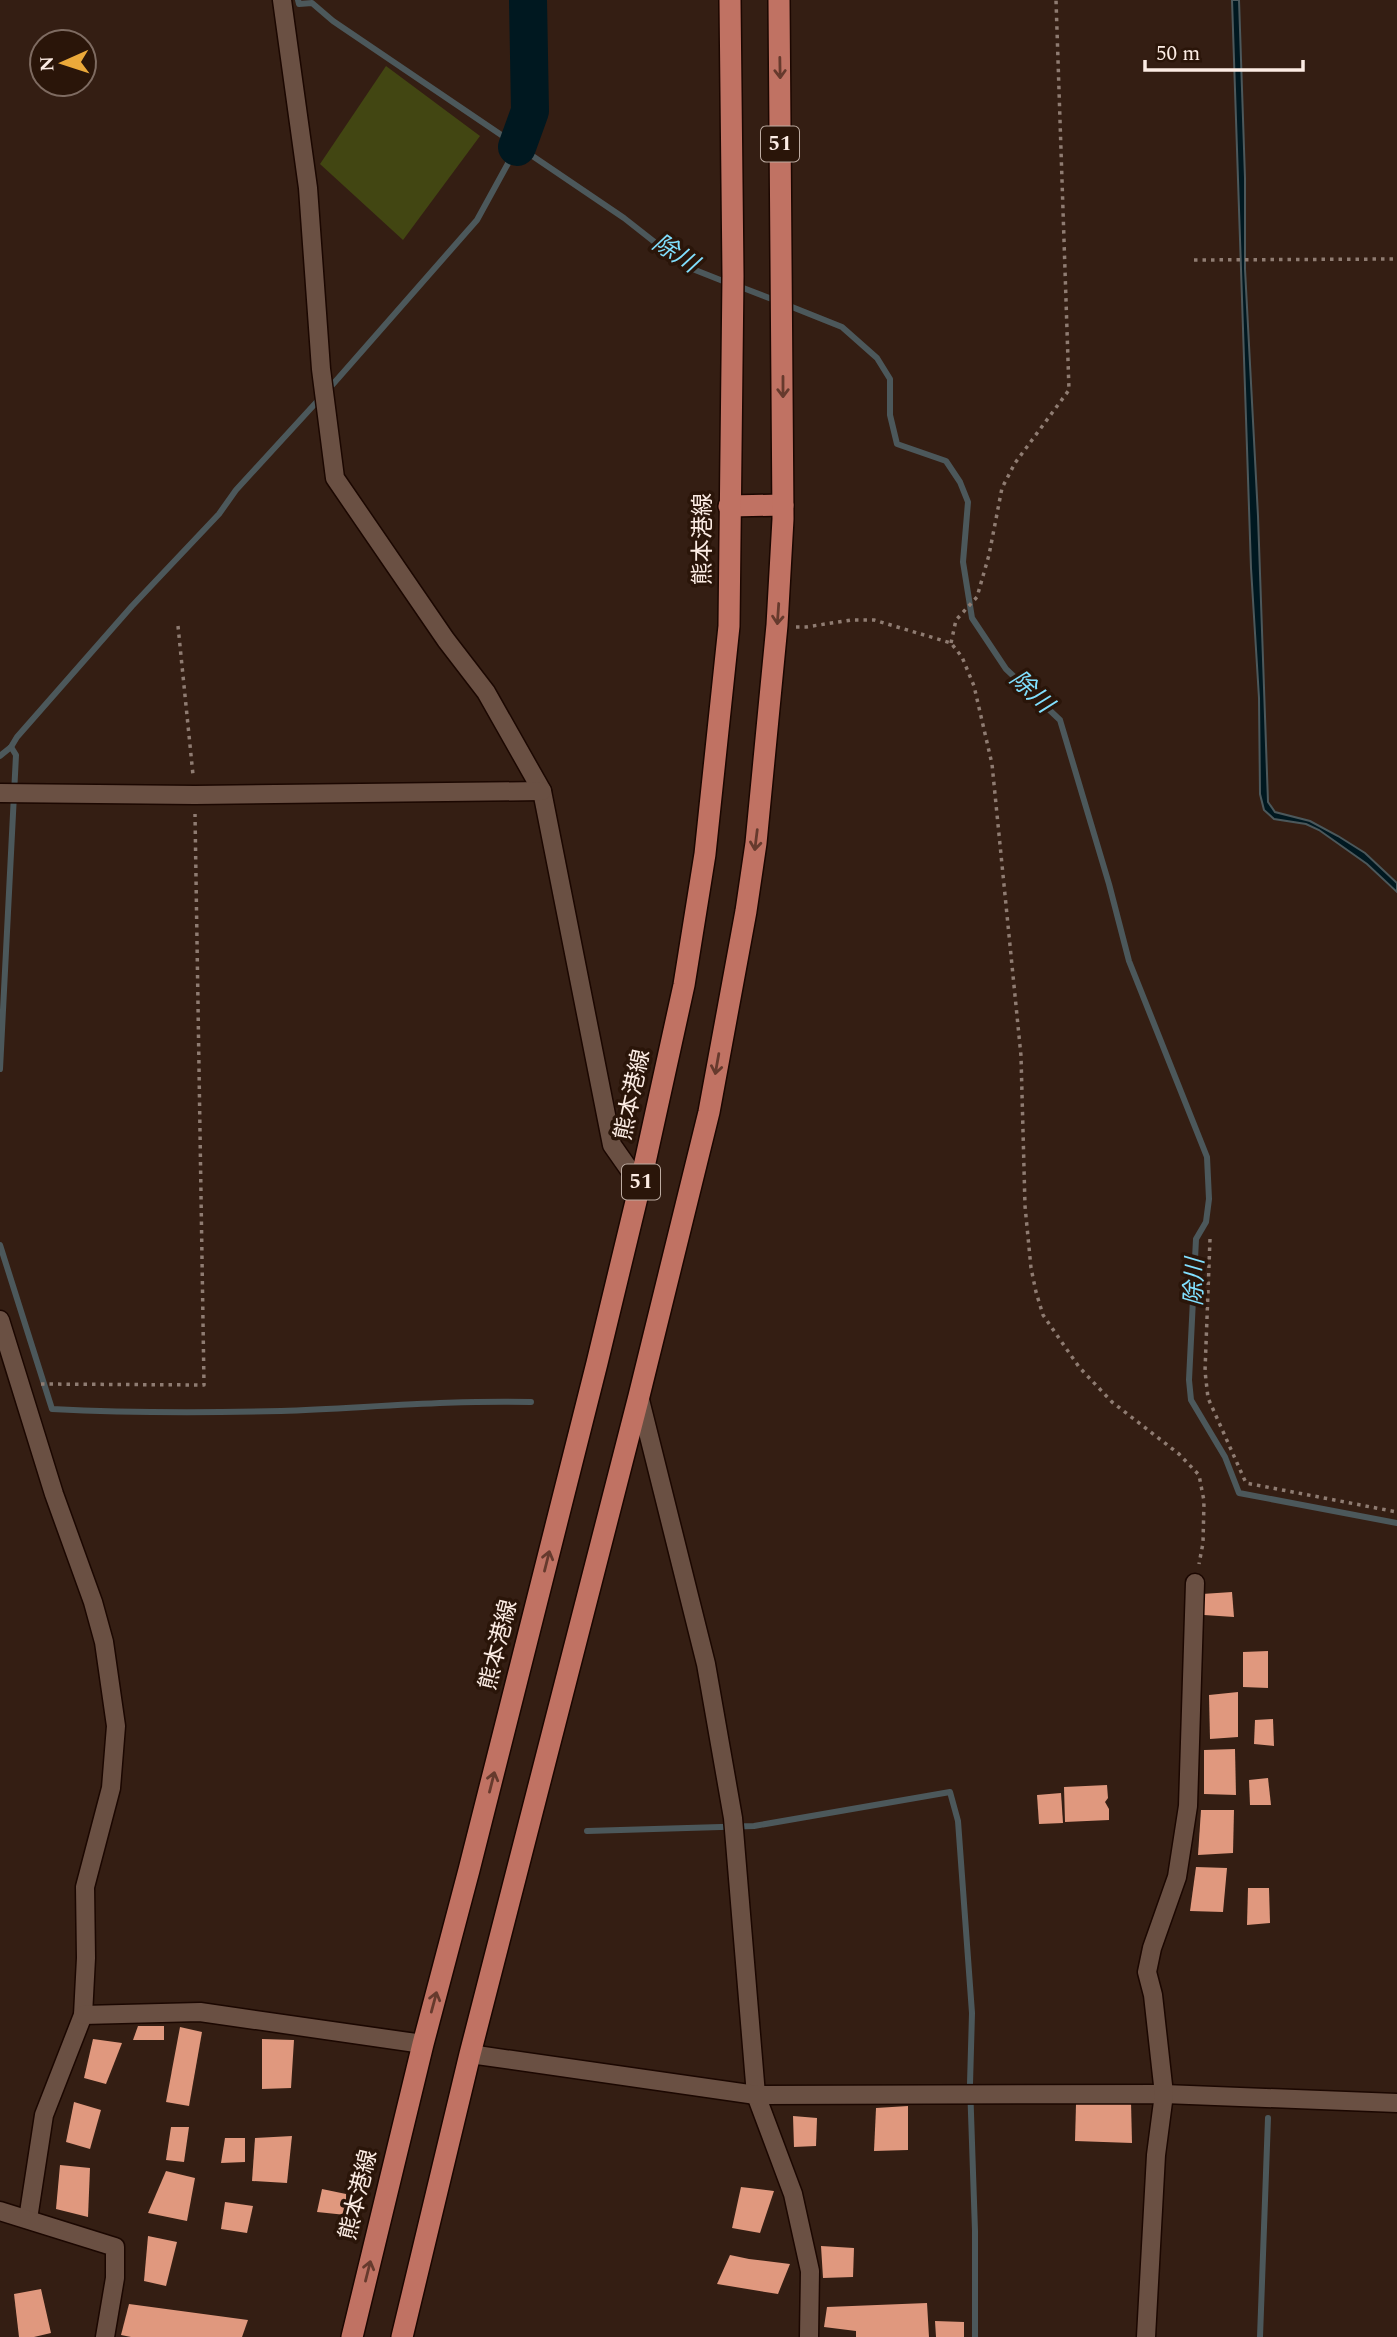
<svg xmlns="http://www.w3.org/2000/svg" width="1397" height="2337" viewBox="0 0 1397 2337" font-family="Spectral,'Noto Sans JP',serif">
<rect width="100%" height="100%" fill="#341e13"/>
<polygon fill="#424612" points="386,66 480,136 403,240 320,164"/>
<polygon fill="#001820" stroke="#4c585b" stroke-width="2" points="1232,0 1239,0 1245,178 1245,269 1258,516 1268,802 1275,812 1310,821 1338,836 1365,853 1397,883 1397,892 1367,864 1319,830 1306,824 1274,819 1264,810 1260,794 1259,698 1251,568"/>
<g fill="none" stroke-linecap="round" stroke-linejoin="round">
<g stroke="#4c585b" stroke-width="6">
<polyline points="298,0 299,4 312,3 333,21 624,218 685,266 728,283"/>
<polyline points="738,286 777,301"/>
<polyline points="787,305 842,327 877,358 890,379 890,415 897,444 946,461 960,482 968,502 963,562 972,618 1006,669 1060,720 1109,884 1129,961 1207,1157 1209,1199 1206,1222 1196,1239 1189,1380 1191,1400 1225,1457 1239,1493 1397,1523"/>
<polyline points="0,756 11,747 17,737 132,606 219,514 236,490 334,383 477,220 517,147"/>
<polyline points="0,1069 16,755 11,747"/>
<path d="M0,1245l52,164c76,4 152,4 229,2 83,-3 166,-11 250,-9"/>
<polyline points="587,1831 754,1826 950,1792 958,1821 972,2013 970,2084 975,2231 975,2337"/>
<polyline points="1260,2337 1268,2118"/>
</g>
<polyline stroke="#001820" stroke-width="38" points="517,147 530,111 528,0"/>
</g>
<g fill="#e0987e">
<polygon points="1232,1592 1234,1617 1204,1615 1202,1594"/>
<polygon points="1268,1651 1268,1688 1243,1687 1243,1652"/>
<polygon points="1238,1692 1238,1737 1210,1739 1209,1695"/>
<polygon points="1273,1719 1274,1746 1254,1744 1255,1720"/>
<polygon points="1235,1749 1236,1795 1204,1794 1204,1750"/>
<polygon points="1268,1778 1271,1805 1250,1805 1249,1780"/>
<polygon points="1107,1785 1108,1798 1105,1802 1109,1809 1109,1820 1065,1822 1064,1787"/>
<polygon points="1061,1793 1063,1823 1039,1824 1037,1795"/>
<polygon points="1201,1810 1234,1810 1233,1853 1198,1855"/>
<polygon points="1196,1867 1227,1868 1223,1912 1190,1911"/>
<polygon points="1248,1888 1269,1888 1270,1923 1247,1925"/>
<polygon points="138,2026 164,2026 164,2040 133,2040"/>
<polygon points="180,2027 202,2032 189,2106 166,2102"/>
<polygon points="93,2039 122,2043 106,2084 84,2078"/>
<polygon points="262,2039 294,2040 291,2088 262,2089"/>
<polygon points="74,2102 101,2110 90,2149 66,2142"/>
<polygon points="1131,2102 1132,2143 1075,2141 1076,2104"/>
<polygon points="908,2106 908,2150 874,2151 876,2108"/>
<polygon points="793,2116 817,2118 816,2146 794,2147"/>
<polygon points="171,2127 189,2127 184,2162 166,2160"/>
<polygon points="292,2136 287,2183 252,2181 255,2138"/>
<polygon points="225,2138 245,2138 245,2162 221,2163"/>
<polygon points="60,2165 90,2168 88,2217 56,2209"/>
<polygon points="166,2171 195,2178 187,2221 148,2213"/>
<polygon points="741,2187 774,2191 760,2233 732,2228"/>
<polygon points="322,2189 346,2194 346,2215 317,2212"/>
<polygon points="225,2202 253,2206 247,2233 221,2229"/>
<polygon points="148,2236 177,2242 166,2286 144,2281"/>
<polygon points="821,2246 854,2248 853,2277 823,2278"/>
<polygon points="730,2255 749,2259 790,2264 778,2294 717,2284"/>
<polygon points="41,2289 51,2333 34,2337 19,2337 14,2294"/>
<polygon points="927,2303 929,2337 856,2337 856,2331 824,2327 827,2307"/>
<polygon points="129,2304 248,2320 242,2337 131,2337 121,2335"/>
<polygon points="935,2321 964,2322 964,2337 936,2337"/>
</g>
<g fill="none" stroke-linecap="round" stroke-linejoin="round">
<defs>
<g id="street">
<polyline points="282,0 308,188 321,369 335,478 446,640 486,692 542,791 612,1145 640,1185"/>
<polyline points="0,793 195,795 542,791"/>
<polyline points="0,1320 54,1494 93,1602 104,1642 116,1726 111,1788 85,1887 86,1958 83,2015 44,2115 28,2219"/>
<polyline points="639,1396 706,1664 733,1818 756,2095 793,2194 810,2271 809,2337"/>
<polyline points="83,2015 200,2012 423,2044"/>
<polyline points="470,2054 756,2095 1164,2094 1397,2103"/>
<polyline points="0,2211 115,2247 115,2278 105,2337"/>
<polyline points="1146,2337 1156,2155 1164,2094 1153,1995 1147,1972 1152,1948 1177,1877 1188,1806 1195,1583"/>
</g>
<g id="primary">
<polyline points="729,506 783,505"/>
<polyline points="352,2337 423,2044 469,1870 597,1363 640,1185 684,985 705,854 729,626 733,276 730,0"/>
<polyline points="402,2337 470,2054 639,1396 709,1112 746,911 756,843 777,625 783,519 779,0"/>
</g>
</defs>
<use href="#street" stroke="#1b0701" stroke-width="21"/>
<use href="#primary" stroke="#1b0701" stroke-width="24"/>
<g stroke="#8f7c72" stroke-width="3.5" stroke-dasharray="3.5 5" stroke-linecap="butt">
<polyline points="1194,260 1397,259"/>
<polyline points="178,626 193,775"/>
<polyline points="796,627 806,627 851,620 874,620 951,643 962,657 974,686 992,764 1021,1056 1025,1206 1031,1268 1036,1292 1043,1315 1079,1367 1112,1402 1179,1454 1199,1475 1204,1501 1203,1543 1199,1564"/>
<polyline points="951,643 956,620 977,597 989,555 1002,488 1015,463 1069,390 1056,0"/>
<polyline points="1210,1239 1205,1371 1208,1398 1246,1483 1397,1512"/>
<polyline points="41,1384 204,1385 195,814"/>
</g>
<use href="#street" stroke="#6a5043" stroke-width="18"/>
<use href="#primary" stroke="#c07263" stroke-width="21"/>
</g>
<defs><path id="oneway-shaft" d="M-6 0H5M1.5-3L5.5 0L1.5 3" fill="none" stroke-width="1.6" stroke-linecap="round" stroke-linejoin="round" transform="scale(1.75)"/></defs>
<g stroke="#663a2d">
<use href="#oneway-shaft" transform="translate(780 68) rotate(89)"/>
<use href="#oneway-shaft" transform="translate(783 387) rotate(90)"/>
<use href="#oneway-shaft" transform="translate(778 614) rotate(94)"/>
<use href="#oneway-shaft" transform="translate(756 840) rotate(97)"/>
<use href="#oneway-shaft" transform="translate(717 1064) rotate(100)"/>
<use href="#oneway-shaft" transform="translate(547 1561) rotate(-76)"/>
<use href="#oneway-shaft" transform="translate(492 1782) rotate(-76)"/>
<use href="#oneway-shaft" transform="translate(434 2002) rotate(-75)"/>
<use href="#oneway-shaft" transform="translate(368 2271) rotate(-76)"/>
</g>
<g text-anchor="middle" dominant-baseline="central" stroke-width="7" stroke-linejoin="round" paint-order="stroke">
<g fill="#2a1509" stroke="#bdaca2" stroke-width="2">
<rect x="761" y="126.5" width="38" height="35" rx="5"/>
<rect x="622" y="1164.5" width="38" height="35" rx="5"/>
</g>
<g font-size="21" font-weight="bold" fill="#fcece4">
<text x="780" y="144">51</text>
<text x="641" y="1182">51</text>
</g>
<g font-size="23" fill="#fcece4" stroke="#2a1509">
<text transform="translate(703 539) rotate(-90)">熊本港線</text>
<text transform="translate(633 1095) rotate(-78)">熊本港線</text>
<text transform="translate(499 1645) rotate(-76)">熊本港線</text>
<text transform="translate(359 2195) rotate(-76)">熊本港線</text>
</g>
<g font-size="24" font-style="italic" fill="#81e0ff" stroke="#2a1509">
<text transform="translate(675 254) rotate(33)">除川</text>
<text transform="translate(1031 692) rotate(44)">除川</text>
<text transform="translate(1195 1282) rotate(-88)">除川</text>
</g>
</g>
<g transform="translate(63 63) rotate(267)"><circle r="33" fill="#2a1509" stroke="#7e6b61" stroke-width="2"/>
<path d="M0-5L12 26L0 18L-12 26Z" fill="#eba93a"/>
<text y="-10" font-size="19" font-weight="bold" text-anchor="middle" fill="#fcece4">N</text>
</g>
<path d="M1145 60v10h158v-10" fill="none" stroke="#fcece4" stroke-width="3.5"/>
<text x="1156" y="60" font-size="21" fill="#fcece4" stroke="#2a1509" stroke-width="5" paint-order="stroke">50 m</text>
</svg>
